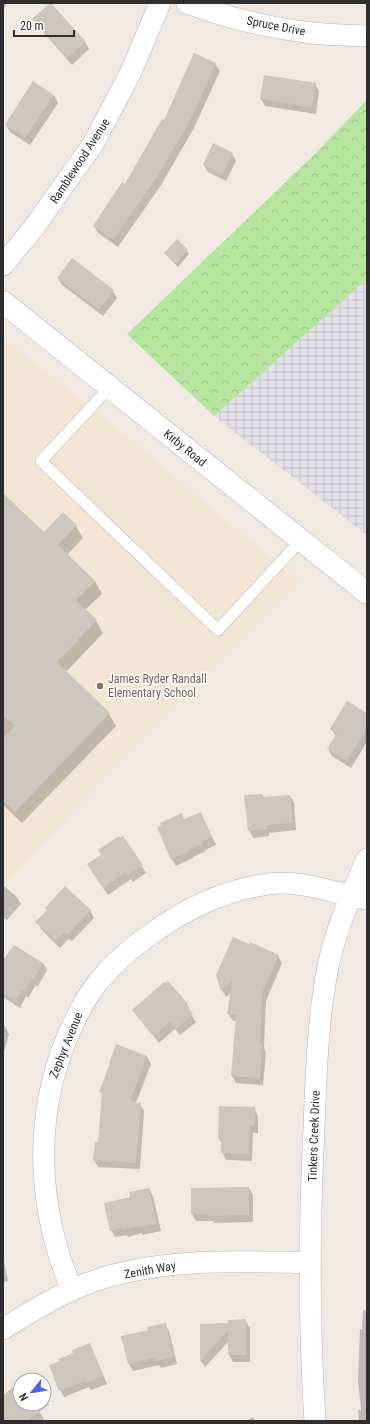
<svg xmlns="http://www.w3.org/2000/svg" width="370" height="1424" viewBox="0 0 370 1424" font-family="'Roboto Condensed',sans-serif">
<defs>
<pattern id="industrial-grid" width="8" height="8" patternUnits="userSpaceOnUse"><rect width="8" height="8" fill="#e3e1e8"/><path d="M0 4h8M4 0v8" fill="none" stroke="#c3c1c7"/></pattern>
<pattern id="forest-crowns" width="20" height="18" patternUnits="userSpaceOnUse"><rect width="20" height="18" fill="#b6e59e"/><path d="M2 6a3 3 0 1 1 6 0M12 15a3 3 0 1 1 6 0" fill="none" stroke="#9dc588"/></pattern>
</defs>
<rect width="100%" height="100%" fill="#efe9e1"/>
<polygon fill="url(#industrial-grid)" points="367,276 367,535 214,416"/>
<polygon fill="#f0e6d1" points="3,338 116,427 300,583 94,789 3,887"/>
<polygon fill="url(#forest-crowns)" points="367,100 367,279 214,416 127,334 313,156"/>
<g fill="#0003">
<polygon points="3,3 7,3 3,11"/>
<polygon points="33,19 85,42 89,49 72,65 38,26"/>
<polygon points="215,64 220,71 194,128 161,185 118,247 98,233 94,226 125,185 164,121"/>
<polygon points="315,84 319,91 316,114 265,106 261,99"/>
<polygon points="54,95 58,103 30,145 10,132 6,125"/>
<polygon points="232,154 236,161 226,181 208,172 204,165"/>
<polygon points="187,251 189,254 178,267 165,253"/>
<polygon points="58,278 113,291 117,298 103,316 62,285"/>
<polygon points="3,494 44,534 63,513 76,526 83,538 67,555 95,581 102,594 85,610 96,621 103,633 66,672 109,714 116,726 22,823 3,805"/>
<polygon points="367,714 367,742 351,768 332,756 328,749 336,736 331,729"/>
<polygon points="262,795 264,798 290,796 294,803 296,830 269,833 269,836 253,838 249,830"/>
<polygon points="200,813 216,845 205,850 206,851 193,857 193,858 176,866 172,859 184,820"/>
<polygon points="123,837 146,873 133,882 131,879 108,895 92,872 102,855"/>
<polygon points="3,885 17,897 21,904 7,920 3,917"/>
<polygon points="90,910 94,918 72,941 68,939 60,948 41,929 37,922"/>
<polygon points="278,956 282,963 266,1001 264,1048 266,1052 263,1085 236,1083 232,1076 236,1021 233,1021 228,1013 232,992 226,997 222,990 217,975"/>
<polygon points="43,963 47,970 38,986 36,985 28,998 26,996 20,1008 3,997 3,969"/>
<polygon points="187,1005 191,1012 190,1013 196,1022 180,1035 175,1029 159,1043 138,1017 133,1010"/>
<polygon points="3,1026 5,1026 9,1034 4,1052 3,1061"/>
<polygon points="147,1057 151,1064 136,1103 140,1104 144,1111 140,1169 98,1167 94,1160 99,1143 102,1095 100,1091"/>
<polygon points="254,1108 258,1116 258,1133 253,1133 252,1161 226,1160 222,1152 222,1144 219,1139"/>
<polygon points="249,1188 253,1195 253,1222 214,1223 213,1221 196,1221 192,1214"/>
<polygon points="149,1189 153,1196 161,1231 142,1235 142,1233 128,1237 127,1235 115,1237 111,1230 131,1198"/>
<polygon points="3,1257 8,1281 3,1282"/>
<polygon points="363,1310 367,1311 367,1421 359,1421 358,1410 361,1410 358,1381 360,1329 362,1329"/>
<polygon points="245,1320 250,1328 250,1362 233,1362 229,1355 229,1341 205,1367 201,1361 201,1325 229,1324"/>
<polygon points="165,1324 169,1331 177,1364 161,1368 159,1365 133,1371 129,1364 149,1331"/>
<polygon points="90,1344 107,1384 91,1390 89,1387 64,1397 60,1390 61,1361"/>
<polygon points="20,1385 20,1404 34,1404 44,1419 41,1421 3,1421 3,1399"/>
<polygon points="253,1417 255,1421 246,1421"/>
</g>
<g fill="#cbc7bf">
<polygon points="50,3 51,3 86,42 67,58 32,19"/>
<polygon points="194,53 216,63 190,121 157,177 113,240 93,226 122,182 125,184 162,119 164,120"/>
<polygon points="264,75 316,83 312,107 260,99"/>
<polygon points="33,81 54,95 25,138 5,125"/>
<polygon points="213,143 233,153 222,175 203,165"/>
<polygon points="177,239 188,250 175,264 164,253"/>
<polygon points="72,258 114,290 99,310 57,278"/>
<polygon points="3,493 44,532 63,512 77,525 58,545 95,581 76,600 97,620 57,662 110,713 15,812 3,800 3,738 15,726 3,715"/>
<polygon points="347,701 367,713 367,728 347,761 327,749 337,733 330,729"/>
<polygon points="262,794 263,797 290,795 293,823 266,825 266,829 248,831 244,795"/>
<polygon points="201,812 212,837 202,842 202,844 189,850 190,851 171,860 157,827 161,825 160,823 182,813 184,819"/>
<polygon points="119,836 120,838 123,836 143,865 128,875 126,872 103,888 87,864 101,855 98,850"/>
<polygon points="65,886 91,910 68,934 64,932 56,941 35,922 47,910 45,908"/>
<polygon points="233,937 249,944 250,942 279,955 262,993 260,1044 262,1044 260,1078 231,1076 236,1015 227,1014 232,981 221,991 216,975"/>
<polygon points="14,945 43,963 34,979 32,978 24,991 22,990 15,1001 3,993 3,960"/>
<polygon points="168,981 188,1004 186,1006 193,1014 176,1029 170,1022 154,1036 132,1010 164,982 166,983"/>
<polygon points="116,1044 147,1056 130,1101 141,1103 136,1163 93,1160 95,1142 98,1142 102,1092 99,1092 110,1063 109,1063"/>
<polygon points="219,1106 255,1107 254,1126 250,1126 249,1154 221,1153 221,1139 218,1139"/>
<polygon points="249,1187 249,1215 209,1216 209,1214 191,1214 191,1188"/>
<polygon points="149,1188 157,1224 137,1228 137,1226 123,1230 122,1228 110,1231 104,1203 130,1197 129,1192"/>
<polygon points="246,1319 246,1355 228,1355 228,1331 200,1361 200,1324 228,1323 228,1320"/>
<polygon points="166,1323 173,1357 156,1361 155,1358 128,1364 121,1336 148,1330 147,1327"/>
<polygon points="90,1343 103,1376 86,1383 85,1381 59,1391 49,1365 60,1361 59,1359 73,1353 72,1350"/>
<polygon points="20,1382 20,1404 50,1404 27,1421 3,1421 3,1395"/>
</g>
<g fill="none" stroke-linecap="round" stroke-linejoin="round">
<defs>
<polyline id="service" points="109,388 41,461 218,630 301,540"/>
<g id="minor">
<path d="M187,3c40,15 83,25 125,30 18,2 37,2 55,3"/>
<polyline points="3,265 32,230 93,144 131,72 160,3"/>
<path d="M72,1290c-34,-80 -39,-169 -6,-250 8,-19 17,-39 30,-55 16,-21 36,-38 58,-53 33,-24 73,-42 114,-48 34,-5 66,10 99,15"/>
<path d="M3,1329c30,-19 63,-39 97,-50 68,-21 140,-18 209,-16"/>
<path d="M315,1421c-6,-91 -6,-181 -2,-271 3,-60 3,-119 14,-178 7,-39 24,-77 40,-113"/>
</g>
<polyline id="secondary" points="3,302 367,593"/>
</defs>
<use href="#service" stroke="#b4b7c1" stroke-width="12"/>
<use href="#minor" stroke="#b4b7c1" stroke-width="22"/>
<use href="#secondary" stroke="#b4b7c1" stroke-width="23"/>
<use href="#service" stroke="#fff" stroke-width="11"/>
<use href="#minor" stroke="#fff" stroke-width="21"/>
<use href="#secondary" stroke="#fff" stroke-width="22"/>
</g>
<circle fill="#8d6e63" stroke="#fff" stroke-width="1.5" cx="100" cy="686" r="4"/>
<g text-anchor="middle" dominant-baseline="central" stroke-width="3" stroke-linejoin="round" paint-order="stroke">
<g font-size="12" fill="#2e2e2e" stroke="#fff">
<text transform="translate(276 26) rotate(11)">Spruce Drive</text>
<text transform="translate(80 161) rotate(-57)">Ramblewood Avenue</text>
<text transform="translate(185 448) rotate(39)">Kirby Road</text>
<text transform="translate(66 1045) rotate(-68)">Zephyr Avenue</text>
<text transform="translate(314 1136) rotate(-88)">Tinkers Creek Drive</text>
<text transform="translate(150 1270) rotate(-10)">Zenith Way</text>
</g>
<g font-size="12" fill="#785e54" stroke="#fff" text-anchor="start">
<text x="108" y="679">James Ryder Randall<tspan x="108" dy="14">Elementary School</tspan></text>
</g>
</g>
<rect width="370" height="1424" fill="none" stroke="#2e2e2e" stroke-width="8"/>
<g transform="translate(32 1392) rotate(240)"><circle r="19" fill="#ffffff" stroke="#ababab"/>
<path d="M0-3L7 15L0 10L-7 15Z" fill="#4264fb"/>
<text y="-6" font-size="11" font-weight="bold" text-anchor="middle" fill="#2e2e2e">N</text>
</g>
<path d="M14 30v6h60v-6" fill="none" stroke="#2e2e2e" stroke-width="2"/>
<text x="20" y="30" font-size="12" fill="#2e2e2e" stroke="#ffffff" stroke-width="3" paint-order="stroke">20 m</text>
</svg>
